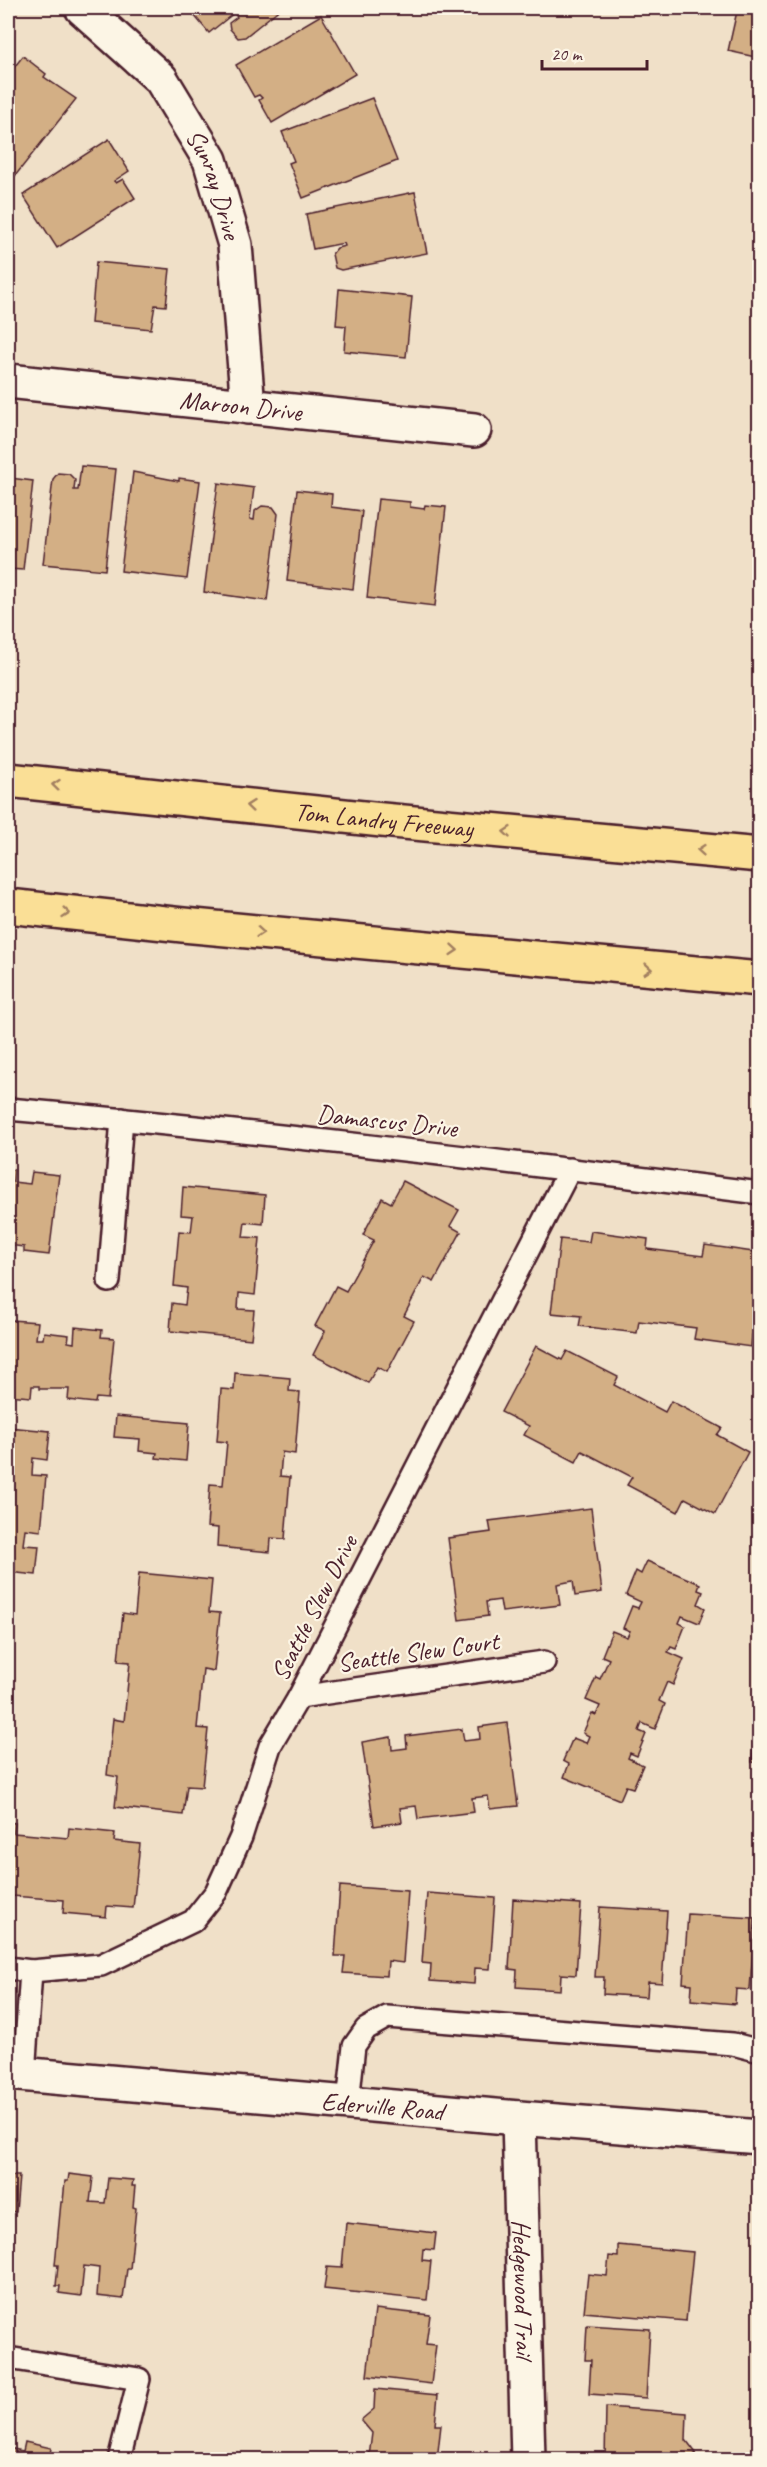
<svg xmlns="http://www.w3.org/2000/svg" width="767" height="2467" viewBox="0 0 767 2467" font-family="Caveat,sans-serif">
<rect width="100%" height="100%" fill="#f0e0c8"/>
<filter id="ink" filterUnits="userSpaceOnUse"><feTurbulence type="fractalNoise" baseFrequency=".0167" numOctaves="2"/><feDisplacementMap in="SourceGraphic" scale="12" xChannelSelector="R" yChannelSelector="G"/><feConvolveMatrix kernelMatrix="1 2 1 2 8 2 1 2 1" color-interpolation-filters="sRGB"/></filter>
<g filter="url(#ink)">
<g fill="#d3af85" stroke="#4a1f2b" stroke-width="1.5">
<polygon points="188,8 281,8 245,37 238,38 230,29 229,23 237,17 234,13 209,33"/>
<polygon points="737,11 760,16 760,58 728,51"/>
<polygon points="321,15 355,74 272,123 259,100 262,98 259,95 254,97 236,65"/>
<polygon points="23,56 46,74 44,77 76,99 15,176 8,170 8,75"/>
<polygon points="372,98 397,161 303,198 289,163 294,161 282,132"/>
<polygon points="109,139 129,171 114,181 116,183 123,179 135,198 57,248 23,195"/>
<polygon points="415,192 427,253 341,270 335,268 332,254 337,248 345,246 344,243 313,249 306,214"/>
<polygon points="96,262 170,269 166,306 155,305 151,329 91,323"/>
<polygon points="339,289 412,297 406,357 344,351 346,326 336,325"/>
<polygon points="81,466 116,469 105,570 43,564 53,479 58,473 69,474 75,480 74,490 78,490"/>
<polygon points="133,472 179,481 179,478 200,481 187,579 121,571"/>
<polygon points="10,478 33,481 23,570 8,569 8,493"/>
<polygon points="218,483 254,488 250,519 254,520 255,511 262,506 273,507 278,514 267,601 204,592"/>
<polygon points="297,490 332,494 331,507 362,511 353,589 287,581"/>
<polygon points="378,499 410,502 410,507 424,509 425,505 446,507 435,606 367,598"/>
<polygon points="8,1169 14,1170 13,1182 30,1184 32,1172 59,1175 49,1255 24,1252 24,1247 8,1245 8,1251"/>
<polygon points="403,1181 459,1210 450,1226 461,1232 434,1282 424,1277 404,1316 414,1321 387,1372 377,1367 368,1383 313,1355 325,1331 315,1326 336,1286 346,1291 374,1240 363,1235 382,1198 391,1203"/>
<polygon points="183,1187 265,1195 263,1224 245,1222 243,1237 260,1238 255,1295 239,1293 238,1309 254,1310 251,1339 170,1331 172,1303 185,1305 187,1288 174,1286 179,1231 191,1232 193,1216 181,1215"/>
<polygon points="591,1231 648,1239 647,1249 703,1256 705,1245 760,1253 760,1336 752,1335 751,1347 694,1339 696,1328 639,1321 637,1333 579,1326 581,1316 551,1313 560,1239 589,1242"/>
<polygon points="11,1320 38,1322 36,1339 43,1339 44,1332 69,1335 68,1342 74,1343 75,1327 102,1330 101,1337 114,1338 108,1399 96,1398 95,1403 68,1400 69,1389 39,1389 39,1386 32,1386 31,1397 8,1395 8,1326 10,1326"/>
<polygon points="536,1346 562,1360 567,1351 618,1377 614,1385 665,1412 671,1401 722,1428 717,1435 748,1452 715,1514 685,1498 678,1512 627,1485 632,1477 582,1451 576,1462 524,1435 529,1426 501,1412"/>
<polygon points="235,1373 290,1378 289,1391 300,1392 295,1454 282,1452 280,1476 290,1477 285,1539 271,1538 270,1552 217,1547 218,1528 207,1527 210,1484 223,1485 227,1442 217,1441 221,1389 234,1390"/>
<polygon points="116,1416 189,1423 186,1461 156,1458 157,1453 139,1451 140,1439 114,1437"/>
<polygon points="8,1427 50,1431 47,1460 33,1458 32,1475 46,1476 41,1531 25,1529 23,1545 39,1546 36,1575 8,1572"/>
<polygon points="591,1508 602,1592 575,1596 573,1581 557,1584 560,1605 502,1612 500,1600 486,1602 488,1616 459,1620 448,1538 491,1532 489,1521"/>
<polygon points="647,1561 700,1584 698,1590 703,1592 698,1604 705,1608 699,1623 682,1616 679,1623 685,1626 676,1649 671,1647 668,1652 684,1659 673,1685 667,1682 659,1701 665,1704 655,1729 642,1723 639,1731 646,1734 637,1756 630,1753 628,1758 643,1765 633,1788 626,1786 620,1800 564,1777 569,1764 563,1761 573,1738 586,1743 589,1736 583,1733 592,1713 596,1715 600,1706 586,1700 596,1677 600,1679 609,1659 602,1656 612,1631 627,1637 630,1631 623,1628 632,1606 638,1608 641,1602 626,1595 636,1571 641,1574"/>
<polygon points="139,1573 212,1580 209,1612 220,1613 214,1671 203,1669 197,1728 208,1729 202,1787 187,1786 183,1815 115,1807 118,1777 107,1775 113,1719 124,1721 130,1662 118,1661 123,1613 135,1615"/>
<polygon points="757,1682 760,1682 760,1763 752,1762"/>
<polygon points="507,1723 518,1806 490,1809 488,1796 472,1798 474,1812 418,1819 416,1806 400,1808 402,1822 374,1826 362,1742 391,1737 392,1750 407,1748 406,1736 462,1729 464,1741 480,1739 479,1727"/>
<polygon points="8,1822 15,1823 14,1833 68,1838 69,1828 115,1833 114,1841 140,1844 133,1908 107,1906 106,1917 63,1913 64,1900 12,1896 11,1908 8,1908"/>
<polygon points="340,1886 408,1891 403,1963 388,1961 387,1976 343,1973 345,1956 335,1956"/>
<polygon points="427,1893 495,1898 490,1969 475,1968 474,1984 430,1981 431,1964 422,1963"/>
<polygon points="513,1899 581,1904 576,1975 561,1974 560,1990 516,1987 517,1970 509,1969"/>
<polygon points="600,1907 667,1911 662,1983 648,1982 647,1997 603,1994 604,1977 595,1977"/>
<polygon points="688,1914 755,1918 750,1990 736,1989 735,2004 691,2000 692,1984 683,1983"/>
<polygon points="8,2169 11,2169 10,2176 19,2176 16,2212 8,2211"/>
<polygon points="69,2174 93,2177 90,2202 105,2203 108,2178 133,2180 132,2186 135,2186 133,2207 136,2208 130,2269 127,2269 123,2299 97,2296 99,2268 84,2266 81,2296 59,2293 60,2286 56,2286 58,2265 55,2265 61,2202 63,2202 65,2181 68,2181"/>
<polygon points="346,2223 436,2233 434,2250 423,2249 422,2260 431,2261 427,2300 324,2289 327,2267 342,2268"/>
<polygon points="618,2245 693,2252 686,2321 584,2312 588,2274 607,2276 609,2256 618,2257"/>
<polygon points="8,2256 11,2256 8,2290"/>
<polygon points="375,2309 430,2315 426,2344 436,2345 431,2384 367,2376"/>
<polygon points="587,2325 650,2329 646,2398 589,2394 591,2360 585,2360"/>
<polygon points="375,2389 438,2395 435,2425 441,2425 437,2460 369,2457 372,2433 361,2420 374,2409"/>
<polygon points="606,2407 687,2413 686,2440 696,2453 689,2460 605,2460"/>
<polygon points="25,2442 51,2448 49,2460 8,2460 8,2448 23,2451"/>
</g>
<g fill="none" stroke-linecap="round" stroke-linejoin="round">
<defs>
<g id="lane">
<path d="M8,1109c251,22 501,53 752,84"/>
<polyline points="109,1281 122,1119"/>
<polyline points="299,1697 544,1662"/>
<polyline points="8,1968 31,1971 101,1965 193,1921 216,1892 241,1837 270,1746 299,1697 570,1169"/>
<polyline points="24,2075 31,1971"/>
<polyline points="348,2103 354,2046 366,2029 387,2017 733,2044 760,2051"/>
<polyline points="8,2358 139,2379 119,2460"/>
</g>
<g id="street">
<path id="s1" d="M82,8l79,71 49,81 25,85 13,162"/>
<path id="s2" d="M8,381l466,49"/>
<path id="s3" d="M519,2118l9,342"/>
</g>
<g id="secondary">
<path id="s4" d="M8,2073l511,45 241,19"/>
</g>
<g id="highway">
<path id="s5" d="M8,780l374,40 378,35"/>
<polyline points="8,906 183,925 760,979"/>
</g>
</defs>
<use href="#lane" stroke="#4a1f2b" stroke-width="26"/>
<use href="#street" stroke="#4a1f2b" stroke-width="38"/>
<use href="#secondary" stroke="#4a1f2b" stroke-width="38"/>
<use href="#highway" stroke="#4a1f2b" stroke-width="38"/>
<use href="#lane" stroke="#fcf5e5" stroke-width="21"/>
<use href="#street" stroke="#fcf5e5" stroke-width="33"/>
<use href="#secondary" stroke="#fcf5e5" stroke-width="33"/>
<use href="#highway" stroke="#fadf96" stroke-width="33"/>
</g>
<defs><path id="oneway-chevron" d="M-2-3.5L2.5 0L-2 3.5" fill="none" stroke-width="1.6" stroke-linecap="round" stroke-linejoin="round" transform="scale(1.5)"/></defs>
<g stroke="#a27f60">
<use href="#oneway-chevron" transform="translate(56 785) rotate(-174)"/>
<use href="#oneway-chevron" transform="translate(250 806) rotate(-174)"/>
<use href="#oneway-chevron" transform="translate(507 832) rotate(-175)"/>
<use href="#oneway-chevron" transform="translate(701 850) rotate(-175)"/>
<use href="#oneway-chevron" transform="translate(66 913) rotate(6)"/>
<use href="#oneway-chevron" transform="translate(260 932) rotate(5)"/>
<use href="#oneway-chevron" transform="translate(454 950) rotate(5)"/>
<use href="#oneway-chevron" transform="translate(648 969) rotate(5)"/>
</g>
</g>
<g text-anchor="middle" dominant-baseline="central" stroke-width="4.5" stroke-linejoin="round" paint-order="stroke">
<g font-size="26" fill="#4a1f2b" stroke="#fcf5e5">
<text stroke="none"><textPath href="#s1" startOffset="225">Sunray Drive</textPath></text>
<text stroke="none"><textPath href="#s2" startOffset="234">Maroon Drive</textPath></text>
<text stroke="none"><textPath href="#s5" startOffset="378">Tom Landry Freeway</textPath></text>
<text transform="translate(387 1121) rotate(6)">Damascus Drive</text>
<text transform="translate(314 1608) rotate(-63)">Seattle Slew Drive</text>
<text transform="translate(418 1652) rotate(-8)">Seattle Slew Court</text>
<text stroke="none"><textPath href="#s4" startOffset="376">Ederville Road</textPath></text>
<text stroke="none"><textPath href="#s3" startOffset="171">Hedgewood Trail</textPath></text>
</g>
</g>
<rect width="767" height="2467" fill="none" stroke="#fcf5e5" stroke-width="30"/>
<rect x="15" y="15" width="737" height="2437" fill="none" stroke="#4a1f2b" stroke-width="2" filter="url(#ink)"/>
<path d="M542 60v9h105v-9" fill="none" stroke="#4a1f2b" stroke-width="3"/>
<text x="551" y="60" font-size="18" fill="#4a1f2b" stroke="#fcf5e5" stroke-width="4.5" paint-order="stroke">20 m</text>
</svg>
